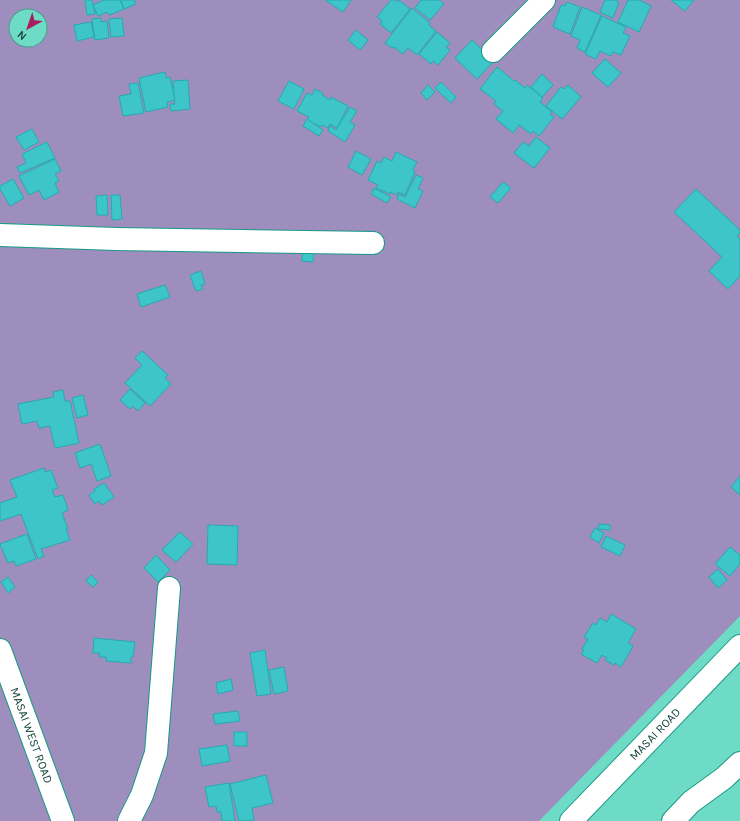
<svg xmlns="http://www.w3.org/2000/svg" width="740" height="821" viewBox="0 0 740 821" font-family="Karla,sans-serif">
<rect width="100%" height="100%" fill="#6ddbc5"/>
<path fill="#9d8ebd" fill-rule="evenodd" d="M0,0h740v616l-201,205h-539zM16,16h24v24h-24z"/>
<g fill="#3ec5ca" stroke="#25abaf">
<polygon points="85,0 92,0 95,14 87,15"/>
<polygon points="104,0 120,0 124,9 109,15 107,12 98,16 93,5"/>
<polygon points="121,0 134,0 136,4 124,9"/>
<polygon points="325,0 351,0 343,12"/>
<polygon points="391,0 395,0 398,2 399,0 410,9 391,33 380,24 382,21 377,17"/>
<polygon points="421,0 439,0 444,4 430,20 415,8"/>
<polygon points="605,0 615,0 619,2 613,18 600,12"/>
<polygon points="628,0 639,0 651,6 639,32 618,22"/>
<polygon points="671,0 694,0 685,11"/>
<polygon points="567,2 580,7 570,34 553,27 561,5 565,6"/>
<polygon points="582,7 601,15 585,52 577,48 580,40 571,36"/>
<polygon points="412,8 430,23 429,25 436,31 417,55 408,48 403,54 394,47 392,48 385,43"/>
<polygon points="602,16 626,27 623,33 630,36 621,55 613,52 611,56 600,51 596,59 585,54"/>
<polygon points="101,18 101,22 107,21 109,38 95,40 92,19"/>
<polygon points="122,18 124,36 111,37 109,19"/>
<polygon points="91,22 94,37 77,41 74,25"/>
<polygon points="356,30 368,40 360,50 348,40"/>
<polygon points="437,32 450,43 446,47 450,50 438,65 433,61 431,64 419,54"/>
<polygon points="472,40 494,61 477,79 455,58"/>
<polygon points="605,59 621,73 608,87 592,73"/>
<polygon points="497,67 514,81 515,80 525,88 527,85 543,98 540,102 552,112 550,114 554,117 539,136 533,131 531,134 519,125 513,133 496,119 503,111 494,104 496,101 480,89"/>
<polygon points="165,72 166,78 170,77 175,100 167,102 168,107 146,112 139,78"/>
<polygon points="542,74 553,85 542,97 531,87"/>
<polygon points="188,80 190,109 171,111 170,104 175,104 173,81"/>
<polygon points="289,81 304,89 294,109 278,101"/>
<polygon points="441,82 456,97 451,103 435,88"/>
<polygon points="138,83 144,113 123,116 119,96 131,94 129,84"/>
<polygon points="428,85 435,92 427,100 421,93"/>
<polygon points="568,85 581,97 562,119 546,106 561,87 564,89"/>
<polygon points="315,89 323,93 322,95 330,100 331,97 348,106 337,128 330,124 328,128 322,125 321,127 307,120 309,117 297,111 307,93 312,95"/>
<polygon points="350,107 357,111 350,122 355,125 345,142 328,131 330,126 336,130"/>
<polygon points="307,119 323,130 319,136 303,126"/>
<polygon points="32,129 39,142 24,150 16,137"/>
<polygon points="536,137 550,148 534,168 514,153 523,142 529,146"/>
<polygon points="47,142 55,158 20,173 17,167 26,163 22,154"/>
<polygon points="356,151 371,159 362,175 348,167"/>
<polygon points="396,152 417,162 413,170 415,172 405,195 398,192 397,195 390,192 390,194 376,188 378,185 368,180 377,161 381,163 384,157 392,161"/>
<polygon points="55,159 61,171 55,174 59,181 55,183 59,192 44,200 39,190 29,195 19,176"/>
<polygon points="416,175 423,178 418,189 423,191 415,208 397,199 399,194 405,197"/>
<polygon points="13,179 24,198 10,206 0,189 0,186"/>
<polygon points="503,182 511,188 498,203 490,197"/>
<polygon points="374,188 391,197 387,203 371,194"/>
<polygon points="696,189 740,230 740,233 737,236 740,239 740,276 728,289 709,271 722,257 674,212"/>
<polygon points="107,195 108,215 97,215 96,196"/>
<polygon points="111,195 120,195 122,219 112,220"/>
<polygon points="303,247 314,248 313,262 302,261"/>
<polygon points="201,271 205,284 201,285 203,289 196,291 190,275"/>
<polygon points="165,285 170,297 141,307 137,294"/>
<polygon points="142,351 168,375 165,378 171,384 150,406 125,383 142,365 135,358"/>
<polygon points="130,389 145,403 138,411 133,406 130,409 120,400"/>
<polygon points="63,390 65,401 70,401 79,443 55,448 50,426 39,428 37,421 22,424 18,404 54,397 53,392"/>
<polygon points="83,395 88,415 77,418 72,398"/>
<polygon points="100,444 111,476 97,481 91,464 80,468 75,453"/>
<polygon points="44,468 45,472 51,470 58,488 52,490 55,497 63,495 68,510 62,513 68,529 66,529 70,540 41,549 44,556 38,559 21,514 0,521 0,503 17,497 10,480"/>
<polygon points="740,476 740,495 731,487"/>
<polygon points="104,483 114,497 102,505 99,501 95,504 89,495 95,491 94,489"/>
<polygon points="599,524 610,525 610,530 598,529"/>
<polygon points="208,525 238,526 237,565 207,564"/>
<polygon points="595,528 604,533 599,543 590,537"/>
<polygon points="180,532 193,544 176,562 162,550"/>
<polygon points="27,534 36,559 16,566 14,561 8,563 0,544"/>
<polygon points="606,536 625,545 620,556 601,547"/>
<polygon points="730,547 740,555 740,564 730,576 715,564"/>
<polygon points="156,555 170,570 158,582 144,568"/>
<polygon points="718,569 727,580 718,588 709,577"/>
<polygon points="91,575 98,582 93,587 86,581"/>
<polygon points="8,577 15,587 8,593 1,582"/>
<polygon points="611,614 636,629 628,643 633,646 621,667 615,663 614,665 605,660 607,658 602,655 597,663 581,654 584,650 582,649 588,639 584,637 593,623 596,625 600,618 607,622"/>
<polygon points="94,638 135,642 133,657 131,657 131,663 106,661 106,657 99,657 100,653 93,653"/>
<polygon points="265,650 271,694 257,696 250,653"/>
<polygon points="284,667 288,691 274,694 269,670"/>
<polygon points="231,679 233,690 218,694 216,683"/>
<polygon points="238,711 240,721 215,724 213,714"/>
<rect x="234" y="732" width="13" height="14"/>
<polygon points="227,745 230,761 202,766 199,749"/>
<polygon points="266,775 273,803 252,808 254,820 239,821 230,784"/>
<polygon points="229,783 235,821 222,821 221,812 217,812 216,806 209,807 205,787"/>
</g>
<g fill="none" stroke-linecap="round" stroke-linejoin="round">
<defs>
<g id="minor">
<polyline points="493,51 544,0"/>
<polyline points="0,235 116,239 373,243"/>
<path id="s1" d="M0,650l63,171"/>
<polyline points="129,821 142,795 156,753 169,588"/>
<path id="s2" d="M571,821l169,-175"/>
<polyline points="673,821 691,802 724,778 740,763"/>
</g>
</defs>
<use href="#minor" stroke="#199985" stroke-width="24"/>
<use href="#minor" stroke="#fff" stroke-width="22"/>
</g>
<g text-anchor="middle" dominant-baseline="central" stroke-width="4" stroke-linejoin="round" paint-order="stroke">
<g font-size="12" fill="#13443b" stroke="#6ddbc5">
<text stroke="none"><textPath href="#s2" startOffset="121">MASAI ROAD</textPath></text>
<text stroke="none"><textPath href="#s1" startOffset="91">MASAI WEST ROAD</textPath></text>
</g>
</g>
<g transform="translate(28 28) rotate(220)"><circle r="19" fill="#6ddbc5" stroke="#499f8e"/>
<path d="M0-3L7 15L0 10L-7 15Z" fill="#a91d5e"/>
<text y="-6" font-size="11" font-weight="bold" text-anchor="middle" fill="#13443b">N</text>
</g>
</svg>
